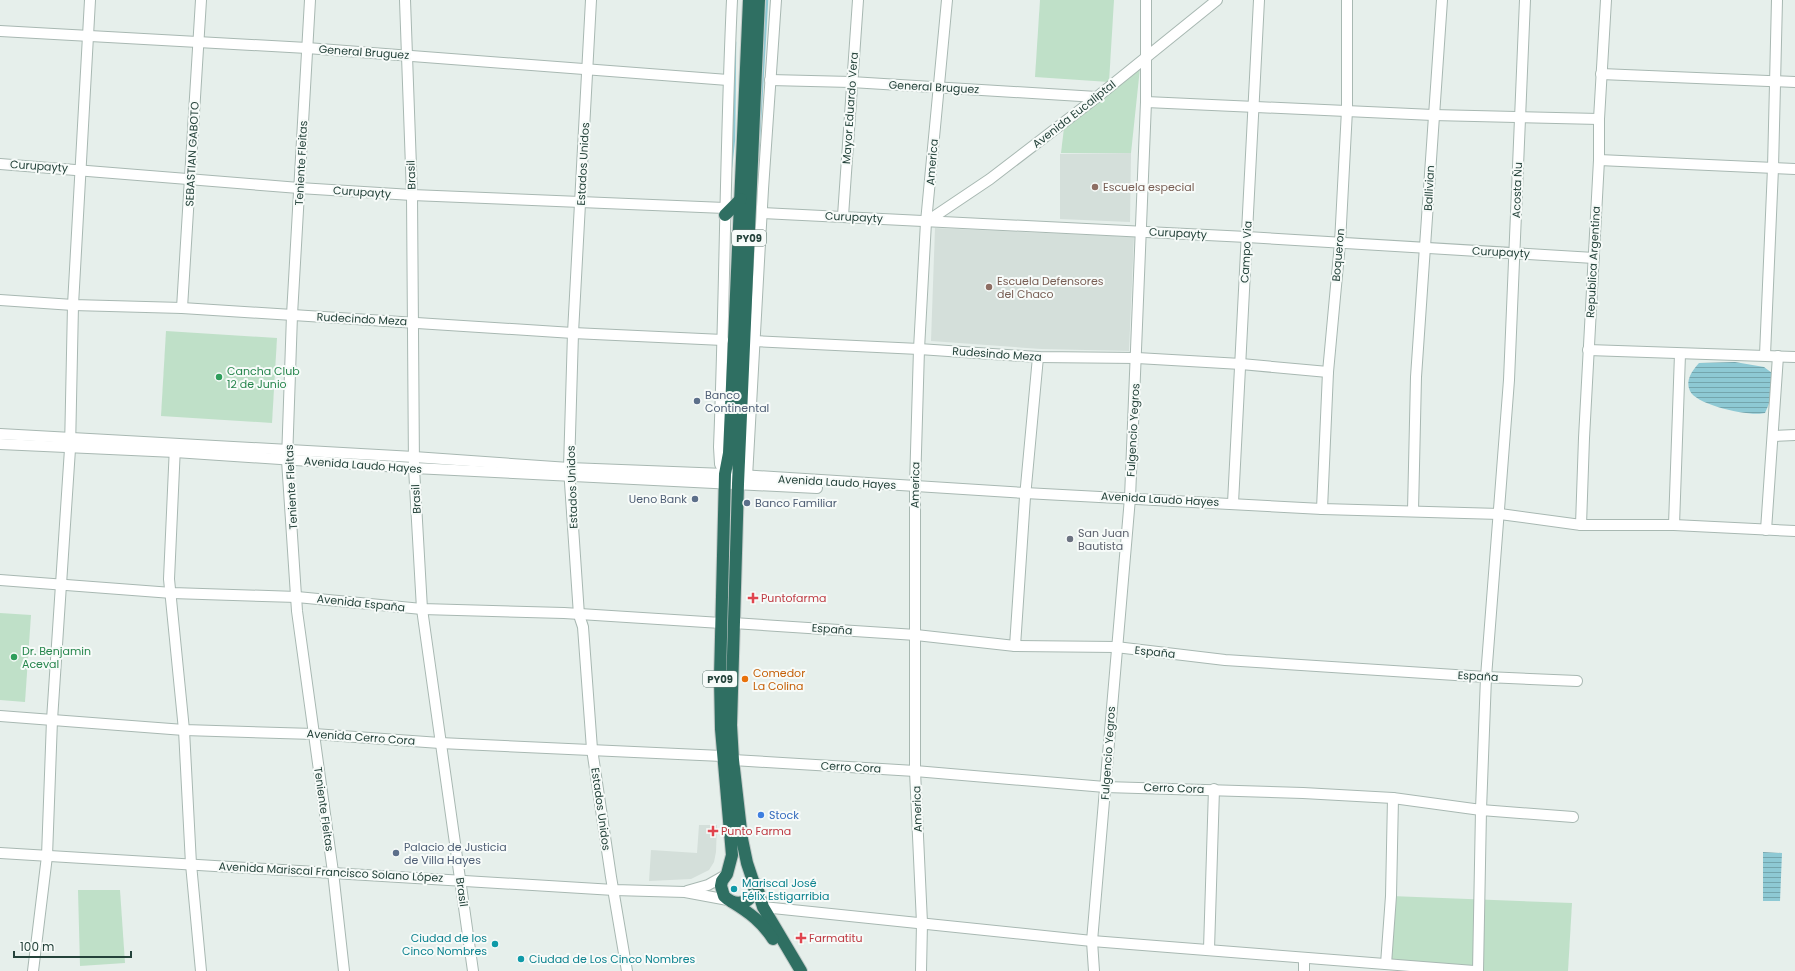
<svg xmlns="http://www.w3.org/2000/svg" width="1795" height="971" viewBox="0 0 1795 971" font-family="Poppins,sans-serif">
<defs>
<pattern id="water-rules" width="6" height="5" patternUnits="userSpaceOnUse"><rect width="6" height="5" fill="#8ec9d4"/><path d="M0 2.5h6" fill="none" stroke="#74a5ad"/></pattern>
</defs>
<rect width="100%" height="100%" fill="#e6efeb"/>
<g fill="#d4dfda">
<polygon points="1131,153 1130,222 1060,219 1060,154"/>
<polygon points="935,228 1134,237 1129,351 1041,349 931,341"/>
<polygon points="699,825 717,825 716,852 714,862 709,870 691,879 649,881 651,850 697,853"/>
</g>
<g fill="#bfe0c8">
<polygon points="1040,0 1114,0 1109,82 1035,77"/>
<polygon points="1140,68 1131,153 1061,153 1064,128"/>
<polygon points="166,331 277,338 272,423 161,416"/>
<polygon points="0,613 31,615 25,702 0,700"/>
<polygon points="78,890 120,890 125,963 80,966"/>
<polygon points="1391,896 1572,903 1568,971 1474,971 1386,964"/>
</g>
<g fill="url(#water-rules)">
<path d="M1735,362l29,5 12,9 -5,23 -6,14c-15,4 -69,-8 -75,-22 -5,-11 2,-20 9,-28z"/>
<polygon points="1763,852 1782,853 1780,901 1763,901"/>
</g>
<g fill="none" stroke-linecap="round" stroke-linejoin="round">
<g stroke="#8ec9d4" stroke-width="2.5">
<polyline points="731,167 734,139 735,42"/>
<polyline points="757,174 767,0"/>
</g>
<defs>
<g id="minor">
<polyline points="310,0 292,315 287,460 297,611 333,872 344,971"/>
<polyline points="405,0 412,195 414,468 422,609 473,971"/>
<polyline points="591,0 573,333 569,468 579,615 583,627 592,749 611,877 627,971"/>
<polyline points="0,31 307,48 728,80"/>
<polyline points="1601,74 1795,82"/>
<polyline points="770,80 851,82 1097,97"/>
<polyline points="1146,102 1433,115 1599,119"/>
<polyline points="1599,160 1795,169"/>
<polyline points="0,164 299,188 412,195 725,208"/>
<polyline points="762,213 1247,237 1594,258"/>
<polyline points="843,216 858,0"/>
<polyline points="926,222 990,179 1097,97 1217,0"/>
<polyline points="0,300 73,305 182,308 573,333 723,340"/>
<polyline points="182,308 201,0"/>
<polyline points="754,341 919,349 1038,357 1137,358 1241,364 1328,372"/>
<polyline points="1588,350 1795,357"/>
<polyline points="1765,355 1773,168 1777,0"/>
<polyline points="0,434 414,457 569,468 725,474 1025,493 1322,509 1500,514 1581,525 1674,525 1795,531"/>
<polyline points="1773,436 1795,435"/>
<polyline points="0,444 175,452 414,468 817,488"/>
<polyline points="175,446 169,579 184,730 191,864 201,971"/>
<path d="M725,474l-5,-10 -1,-17c6,-149 6,-298 13,-447"/>
<polyline points="747,477 763,189 776,0"/>
<polyline points="1233,503 1259,0"/>
<polyline points="1322,509 1328,372 1340,243 1347,110 1347,0"/>
<polyline points="1413,511 1416,377 1442,0"/>
<polyline points="1581,525 1584,438 1599,160 1599,119 1606,0"/>
<polyline points="1674,525 1680,354"/>
<polyline points="1766,530 1778,356"/>
<polyline points="0,580 172,593 297,597 422,609 564,613 721,623"/>
<polyline points="733,623 916,635 1015,646 1116,647 1225,660 1486,677 1577,681"/>
<polyline points="1015,646 1025,497 1038,357"/>
<polyline points="0,716 184,730 314,734 440,743 722,756"/>
<polyline points="733,760 915,771 1105,787 1303,793 1393,798 1481,810 1486,677 1509,380 1525,0"/>
<polyline points="0,853 614,890 685,892 728,900"/>
<polyline points="687,891 708,885 724,876"/>
<polyline points="763,907 1092,941 1474,971"/>
<polyline points="1209,949 1214,789"/>
<polyline points="1304,958 1304,971"/>
<polyline points="1386,964 1391,896 1393,798"/>
<polyline points="33,971 47,856 52,720 70,449 73,305 90,0"/>
<polyline points="921,971 922,923 915,771 915,486 919,349 926,222 947,0"/>
<polyline points="1094,971 1092,941 1130,498 1146,102 1146,0"/>
<polyline points="1478,971 1481,810 1573,817"/>
</g>
<g id="highway">
<path d="M749,0l-20,453 -4,21 -5,204 1,51 11,126 -5,19 -5,7 -1,5 3,10c12,12 29,7 31,-9l-8,-24 -5,-24 -9,-79 -2,-35 7,-241 21,-484"/>
<polyline points="725,215 741,199"/>
<polyline points="756,884 763,907 801,971"/>
<path d="M732,902c18,11 30,20 41,37"/>
</g>
</defs>
<use href="#minor" stroke="#a8b8b2" stroke-width="12"/>
<use href="#highway" stroke="#c2cac8" stroke-width="14"/>
<use href="#minor" stroke="#fff" stroke-width="10"/>
<use href="#highway" stroke="#2f6f62" stroke-width="12"/>
</g>
<g fill="#8d6e63" stroke="#f7fbf9" stroke-width="1.5">
<circle cx="1095" cy="187" r="4"/>
<circle cx="989" cy="287" r="4"/>
</g>
<g fill="#2e9e5b" stroke="#f7fbf9" stroke-width="1.5">
<circle cx="219" cy="377" r="4"/>
<circle cx="14" cy="657" r="4"/>
</g>
<g fill="#5c6f8a" stroke="#f7fbf9" stroke-width="1.5">
<circle cx="697" cy="401" r="4"/>
<circle cx="695" cy="499" r="4"/>
<circle cx="747" cy="503" r="4"/>
<circle cx="396" cy="853" r="4"/>
</g>
<circle fill="#6b7280" stroke="#f7fbf9" stroke-width="1.5" cx="1070" cy="539" r="4"/>
<g fill="#e0444e" stroke="#f7fbf9" stroke-width="1.5">
<path d="M751 592h4v4h4v4h-4v4h-4v-4h-4v-4h4z"/>
<path d="M711 825h4v4h4v4h-4v4h-4v-4h-4v-4h4z"/>
<path d="M799 932h4v4h4v4h-4v4h-4v-4h-4v-4h4z"/>
</g>
<circle fill="#e8710a" stroke="#f7fbf9" stroke-width="1.5" cx="745" cy="679" r="4"/>
<circle fill="#3f7fe0" stroke="#f7fbf9" stroke-width="1.5" cx="761" cy="815" r="4"/>
<g fill="#0f9aa8" stroke="#f7fbf9" stroke-width="1.5">
<circle cx="734" cy="889" r="4"/>
<circle cx="495" cy="944" r="4"/>
<circle cx="521" cy="959" r="4"/>
</g>
<g text-anchor="middle" dominant-baseline="central" stroke-width="4" stroke-linejoin="round" paint-order="stroke">
<g fill="#f7fbf9" stroke="#637a73" stroke-width="1">
<rect x="732" y="230" width="34" height="16" rx="3"/>
<rect x="703" y="671" width="34" height="16" rx="3"/>
</g>
<g font-size="10" font-weight="bold" fill="#24423a">
<text x="749" y="238">PY09</text>
<text x="720" y="679">PY09</text>
</g>
<g font-size="11" fill="#24423a" stroke="#f7fbf9">
<text transform="translate(364 52) rotate(4)">General Bruguez</text>
<text transform="translate(934 87) rotate(3)">General Bruguez</text>
<text transform="translate(850 108) rotate(-86)">Mayor Eduardo Vera</text>
<text transform="translate(1074 114) rotate(-38)">Avenida Eucaliptal</text>
<text transform="translate(192 154) rotate(-87)">SEBASTIAN GABOTO</text>
<text transform="translate(932 162) rotate(-85)">America</text>
<text transform="translate(301 163) rotate(-87)">Teniente Fleitas</text>
<text transform="translate(583 164) rotate(-87)">Estados Unidos</text>
<text transform="translate(39 166) rotate(4)">Curupayty</text>
<text transform="translate(411 175) rotate(-92)">Brasil</text>
<text transform="translate(1429 188) rotate(-87)">Ballivian</text>
<text transform="translate(1517 190) rotate(-88)">Acosta Ñu</text>
<text transform="translate(362 192) rotate(4)">Curupayty</text>
<text transform="translate(854 217) rotate(3)">Curupayty</text>
<text transform="translate(1178 233) rotate(3)">Curupayty</text>
<text transform="translate(1246 252) rotate(-87)">Campo Via</text>
<text transform="translate(1501 252) rotate(3)">Curupayty</text>
<text transform="translate(1338 255) rotate(-85)">Boqueron</text>
<text transform="translate(1593 262) rotate(-87)">Republica Argentina</text>
<text transform="translate(362 319) rotate(3)">Rudecindo Meza</text>
<text transform="translate(997 354) rotate(4)">Rudesindo Meza</text>
<text transform="translate(1133 430) rotate(-87)">Fulgencio Yegros</text>
<text transform="translate(363 465) rotate(4)">Avenida Laudo Hayes</text>
<text transform="translate(837 482) rotate(3)">Avenida Laudo Hayes</text>
<text transform="translate(915 485) rotate(-89)">America</text>
<text transform="translate(291 487) rotate(-93)">Teniente Fleitas</text>
<text transform="translate(572 487) rotate(-92)">Estados Unidos</text>
<text transform="translate(416 499) rotate(-93)">Brasil</text>
<text transform="translate(1160 499) rotate(3)">Avenida Laudo Hayes</text>
<text transform="translate(361 603) rotate(6)">Avenida España</text>
<text transform="translate(832 629) rotate(4)">España</text>
<text transform="translate(1155 652) rotate(6)">España</text>
<text transform="translate(1478 676) rotate(3)">España</text>
<text transform="translate(361 737) rotate(4)">Avenida Cerro Cora</text>
<text transform="translate(1108 753) rotate(-86)">Fulgencio Yegros</text>
<text transform="translate(851 767) rotate(3)">Cerro Cora</text>
<text transform="translate(1174 788) rotate(2)">Cerro Cora</text>
<text transform="translate(324 809) rotate(82)">Teniente Fleitas</text>
<text transform="translate(601 809) rotate(82)">Estados Unidos</text>
<text transform="translate(917 809) rotate(-92)">America</text>
<text transform="translate(331 872) rotate(3)">Avenida Mariscal Francisco Solano López</text>
<text transform="translate(462 892) rotate(82)">Brasil</text>
</g>
<g font-size="11" fill="#785e54" stroke="#f7fbf9" text-anchor="start">
<text x="1103" y="187">Escuela especial</text>
<text x="997" y="281">Escuela Defensores<tspan x="997" dy="13">del Chaco</tspan></text>
</g>
<g font-size="11" fill="#27864d" stroke="#f7fbf9" text-anchor="start">
<text x="227" y="371">Cancha Club<tspan x="227" dy="13">12 de Junio</tspan></text>
<text x="22" y="651">Dr. Benjamin<tspan x="22" dy="13">Aceval</tspan></text>
</g>
<g font-size="11" fill="#4e5e75" stroke="#f7fbf9" text-anchor="start">
<text x="705" y="395">Banco<tspan x="705" dy="13">Continental</tspan></text>
<text x="687" y="499" text-anchor="end">Ueno Bank</text>
<text x="755" y="503">Banco Familiar</text>
<text x="404" y="847">Palacio de Justicia<tspan x="404" dy="13">de Villa Hayes</tspan></text>
</g>
<g font-size="11" fill="#5b616d" stroke="#f7fbf9" text-anchor="start">
<text x="1078" y="533">San Juan<tspan x="1078" dy="13">Bautista</tspan></text>
</g>
<g font-size="11" fill="#be3a42" stroke="#f7fbf9" text-anchor="start">
<text x="761" y="598">Puntofarma</text>
<text x="721" y="831">Punto Farma</text>
<text x="809" y="938">Farmatitu</text>
</g>
<g font-size="11" fill="#c56008" stroke="#f7fbf9" text-anchor="start">
<text x="753" y="673">Comedor<tspan x="753" dy="13">La Colina</tspan></text>
</g>
<g font-size="11" fill="#366cbe" stroke="#f7fbf9" text-anchor="start">
<text x="769" y="815">Stock</text>
</g>
<g font-size="11" fill="#0d838f" stroke="#f7fbf9" text-anchor="start">
<text x="742" y="883">Mariscal José<tspan x="742" dy="13">Félix Estigarribia</tspan></text>
<text x="487" y="938" text-anchor="end">Ciudad de los<tspan x="487" dy="13">Cinco Nombres</tspan></text>
<text x="529" y="959">Ciudad de Los Cinco Nombres</text>
</g>
</g>
<path d="M14 951v6h117v-6" fill="none" stroke="#24423a" stroke-width="2"/>
<text x="20" y="951" font-size="12" fill="#24423a" stroke="#f7fbf9" stroke-width="3" paint-order="stroke">100 m</text>
</svg>
